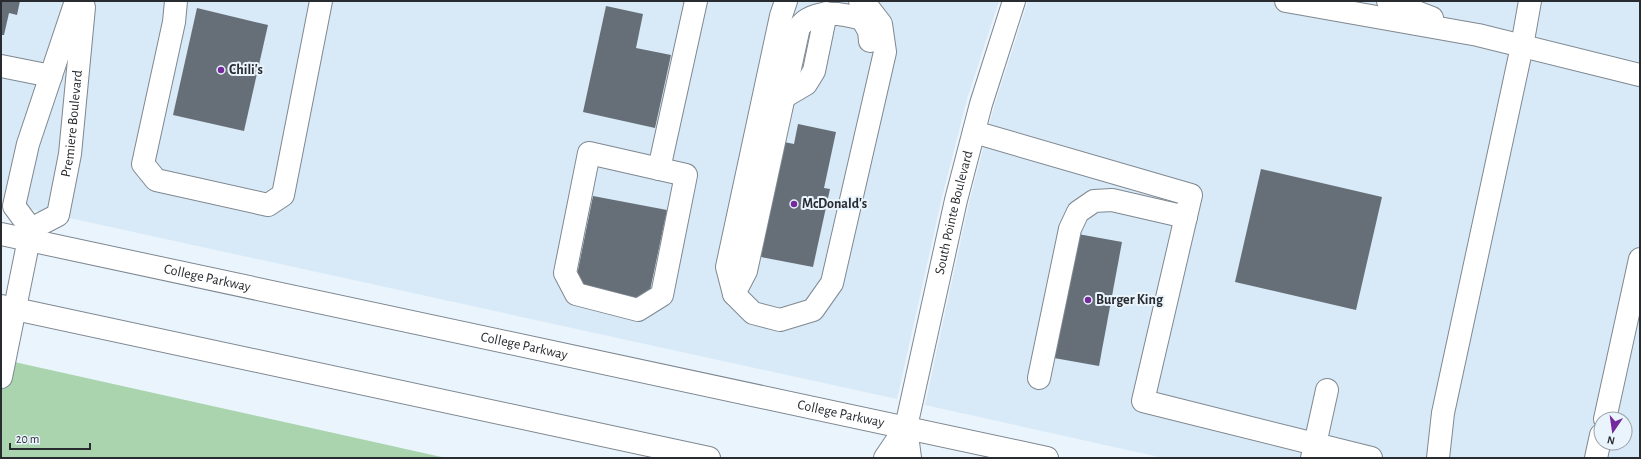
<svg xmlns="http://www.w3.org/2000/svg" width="1641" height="459" viewBox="0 0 1641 459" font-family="'Alegreya Sans',sans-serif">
<rect width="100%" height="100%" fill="#eaf4fd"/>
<g fill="#d8e9f7" fill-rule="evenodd">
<polygon points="1,1 999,1 967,99 942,197 897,399 1,203"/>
<path d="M1028,1h612v457h-476l-239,-53 44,-202 25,-96zM1601,419h24v24h-24z"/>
</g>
<polygon fill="#a9d4ae" points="1,359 446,458 1,458"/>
<g fill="#666f77">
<polygon points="1,1 20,1 17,15 9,13 4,35 1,35"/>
<polygon points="606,6 643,14 636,48 671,55 655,128 583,112"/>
<polygon points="197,8 268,25 244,131 173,115"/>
<polygon points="798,124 836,132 824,188 830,189 813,267 761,257 768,220 759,219 784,142 794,144"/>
<polygon points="1261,169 1382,197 1356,310 1235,282"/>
<polygon points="593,196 667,210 648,300 575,285"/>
<polygon points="1078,234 1122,242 1099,366 1054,358"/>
</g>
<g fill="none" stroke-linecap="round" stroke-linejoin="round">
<defs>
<g id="minor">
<polyline points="176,1 174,22 143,164 156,180 268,205 283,195 321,1"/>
<polyline points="786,1 781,16 727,267 734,294 753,313 780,320 813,310 832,283 885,52 881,24 864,2 860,1"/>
<polyline points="1286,1 1478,35 1640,75"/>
<polyline points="1388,1 1432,18"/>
<polyline points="1,66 51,76"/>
<polyline points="784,97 806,84 814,71 826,13"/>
<polyline points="974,132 1191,195 1143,401 1371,458"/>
<polygon points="589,153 686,175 662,295 638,310 576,294 565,273"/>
<polyline points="659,169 696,1"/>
<path id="s1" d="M31,229l27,-14 12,-61 14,-147"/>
<path d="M734,294l12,-23 53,-244c15,-19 43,-14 63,-8l7,12 1,10"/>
<polyline points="1,377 31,229 14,206 28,144 76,1"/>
<polyline points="1039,378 1070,229 1078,212 1094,201 1112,200 1186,217"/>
<polyline points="1605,419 1640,259"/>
<polyline points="885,458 906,427"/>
<path id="s2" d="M910,458l-4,-31 50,-227 25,-96 33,-103"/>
<polyline points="1312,458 1327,390"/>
<polyline points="1438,458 1443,413 1522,46 1530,1"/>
<polyline points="1596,458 1601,435"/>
</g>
<g id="major">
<path id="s3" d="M1,234l1046,224"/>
<polyline points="1,306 709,458"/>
</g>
</defs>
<use href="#minor" stroke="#7f8890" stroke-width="24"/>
<use href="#major" stroke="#7f8890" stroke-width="24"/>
<use href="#minor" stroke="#fff" stroke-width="22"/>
<use href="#major" stroke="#fff" stroke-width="22"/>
</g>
<g fill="#742a9d" stroke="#eaf4fd" stroke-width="1.5">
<circle cx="221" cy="70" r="4"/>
<circle cx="794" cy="204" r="4"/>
<circle cx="1088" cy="300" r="4"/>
</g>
<g text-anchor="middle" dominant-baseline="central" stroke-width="4" stroke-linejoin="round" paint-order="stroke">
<g font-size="14" font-weight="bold" fill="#282b2f" stroke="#eaf4fd" text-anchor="start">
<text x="229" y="70">Chili's</text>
<text x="802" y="204">McDonald's</text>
<text x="1096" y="300">Burger King</text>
</g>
<g font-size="14" fill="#282b2f" stroke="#eaf4fd">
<text stroke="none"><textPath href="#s1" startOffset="123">Premiere Boulevard</textPath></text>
<text stroke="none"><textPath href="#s2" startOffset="251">South Pointe Boulevard</textPath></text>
<text stroke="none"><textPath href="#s3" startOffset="211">College Parkway</textPath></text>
<text stroke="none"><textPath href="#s3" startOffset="535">College Parkway</textPath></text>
<text stroke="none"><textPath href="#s3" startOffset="859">College Parkway</textPath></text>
</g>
</g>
<rect width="1641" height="459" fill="none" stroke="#282b2f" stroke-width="4"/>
<g transform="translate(1613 431) rotate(193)"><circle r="19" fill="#eaf4fd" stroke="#9ca4ab"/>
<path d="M0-3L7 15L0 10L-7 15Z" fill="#742a9d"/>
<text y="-6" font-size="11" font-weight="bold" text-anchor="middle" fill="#282b2f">N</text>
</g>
<path d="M10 443v6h80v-6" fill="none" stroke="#282b2f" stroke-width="2"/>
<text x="16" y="443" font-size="12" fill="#282b2f" stroke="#eaf4fd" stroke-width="3" paint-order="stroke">20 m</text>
</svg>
